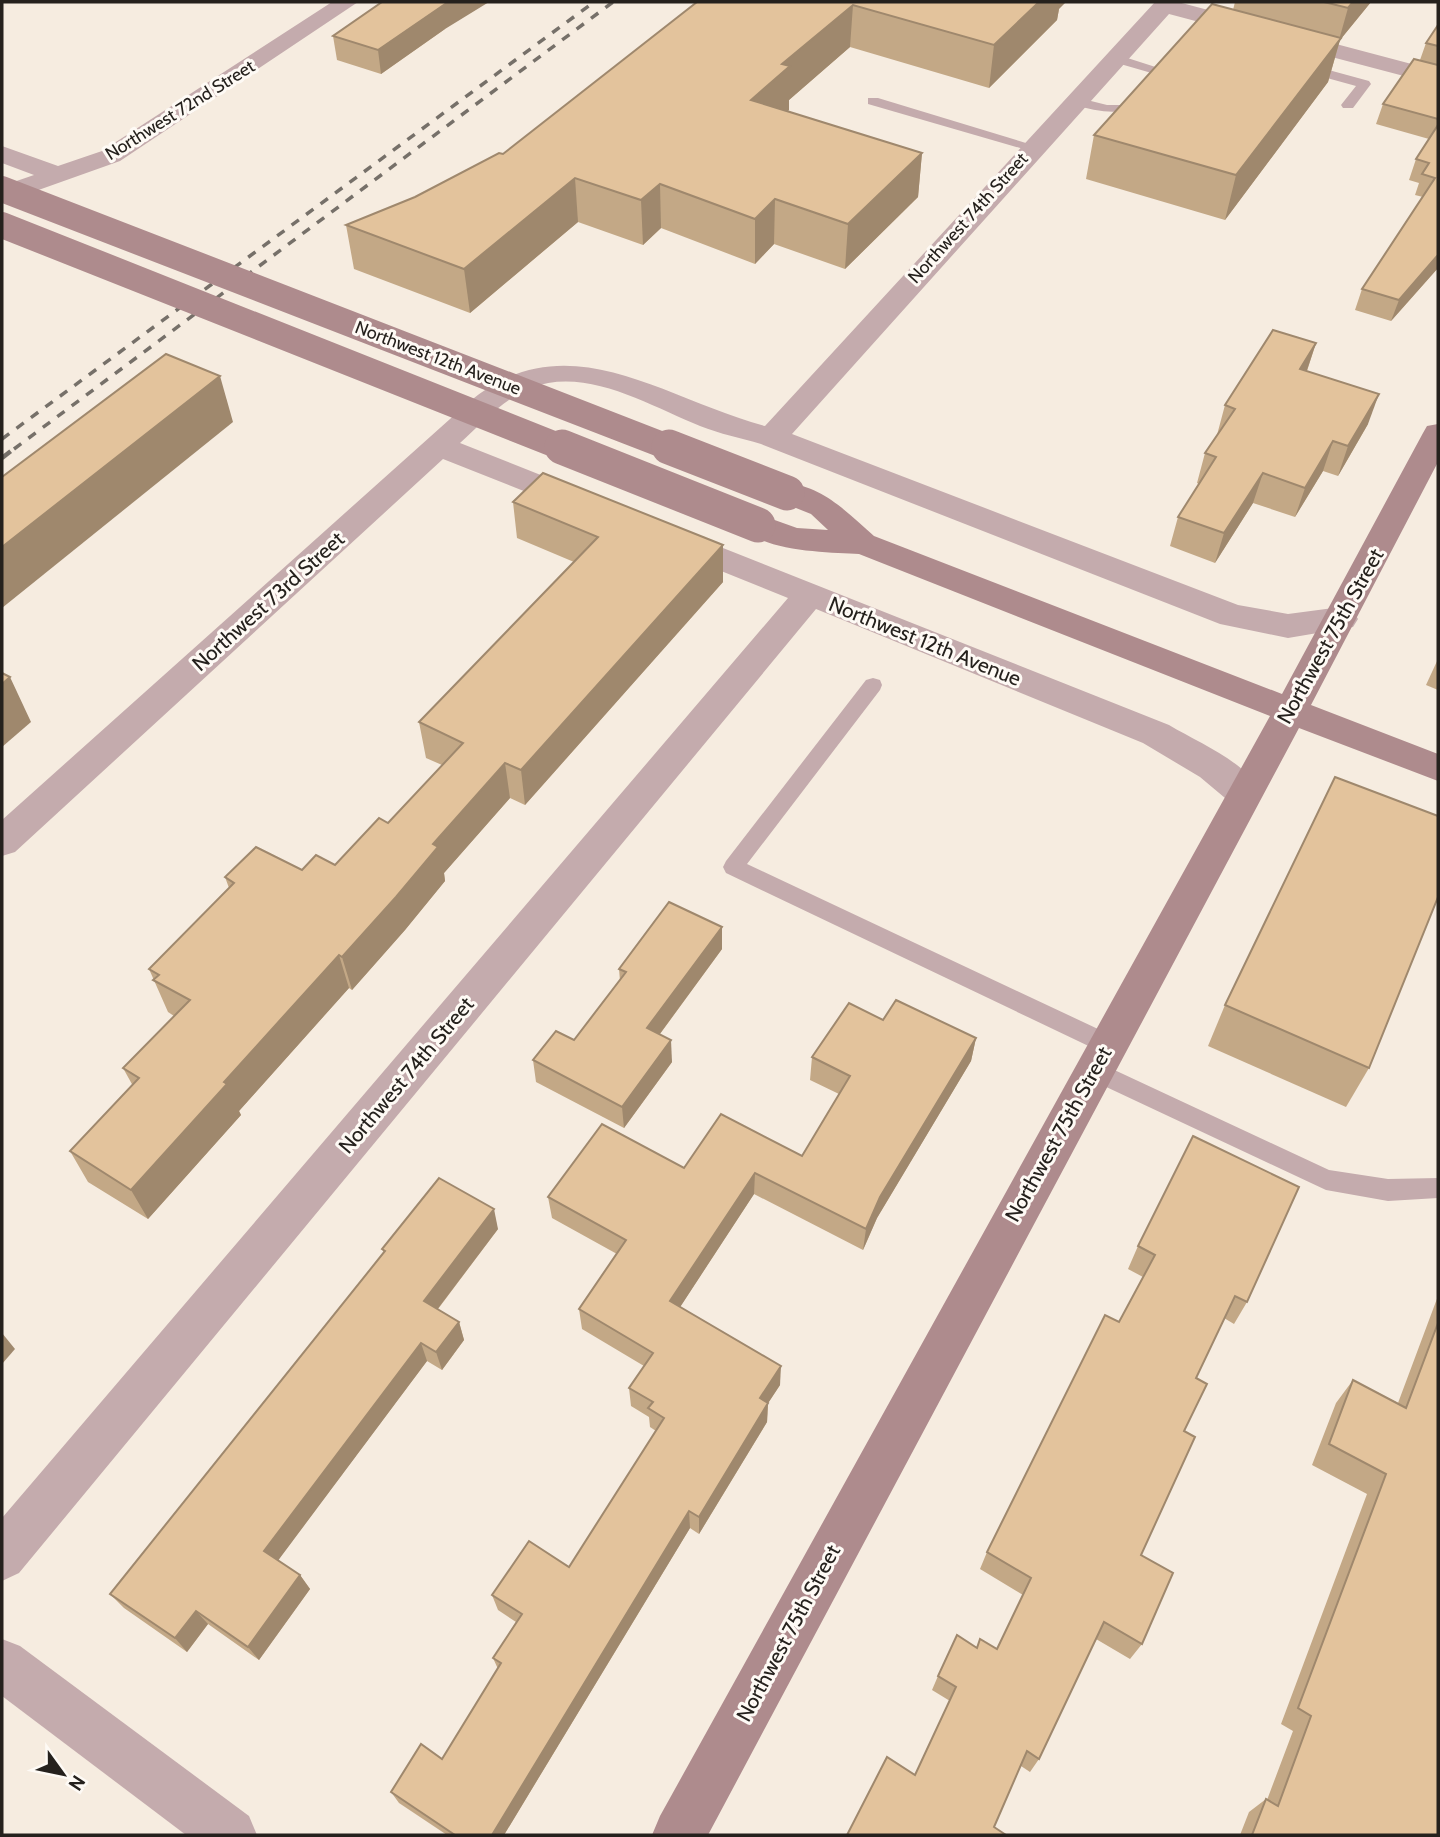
<svg xmlns="http://www.w3.org/2000/svg" width="1440" height="1837" viewBox="0 0 1440 1837" font-family="Cabin,sans-serif">
<rect width="100%" height="100%" fill="#f6ece0"/>
<g fill="none" stroke-linecap="round" stroke-linejoin="round">
<g fill="#c4abad" fill-rule="evenodd">
<path d="M1115,54l56,18c-34,44 -49,46 -101,32v-6l5,-1 32,8h15l33,-31 -45,-13v-6z"/>
<polygon points="1303,63 1369,81 1371,84 1353,108 1343,108 1341,105 1356,86 1298,70 1296,67"/>
<polygon points="868,98 878,98 1039,147 1027,150 868,104"/>
<polygon points="873,678 880,680 882,685 880,690 747,864 1115,1037 1118,1044 1115,1051 1107,1053 1099,1051 726,873 723,867 726,861 866,680"/>
<polygon points="1093,1060 1329,1170 1388,1179 1438,1178 1438,1198 1388,1201 1326,1190 1085,1077 1082,1070 1085,1063"/>
</g>
<g fill="#c4abad" fill-rule="evenodd">
<polygon points="332,2 358,2 120,161 2,203 2,186 34,175 2,163 2,146 58,166 102,151"/>
<path d="M1155,2h23l260,69v14l-269,-71 -377,420 446,171 50,9 53,-7 12,4 5,8 -5,8 -65,11 -68,-14 -459,-180c-20,-6 -41,-10 -61,-18 -50,-20 -114,-60 -169,-38 -28,11 -49,35 -71,55l131,52 5,7 -5,7 -11,3 -11,-3 -126,-50 -428,393 -13,4v-36l467,-418c98,-82 194,-3 296,24z"/>
<path d="M675,529l494,196c30,18 76,36 93,68l-5,10 -13,4 -13,-4 -31,-26 -57,-34 -327,-134 -797,964 -17,8v-63l786,-920 -124,-50 -5,-8 5,-8z"/>
<polygon points="2,1639 20,1646 249,1816 257,1835 186,1835 2,1696"/>
</g>
<path fill="#ae8b8d" fill-rule="evenodd" d="M1438,424v38l-127,243 127,49v27l-139,-53 -591,1107h-56l8,-19 610,-1100 -411,-162c-30,-2 -100,-2 -117,-29l5,-7 11,-4 39,14 31,2 -17,-16 -35,-14 -5,-7 5,-7c37,-10 73,28 98,50l408,158 141,-261 4,-7z"/>
<g stroke="#767069" stroke-width="3.5" stroke-dasharray="9 9" stroke-linecap="butt">
<polyline points="2,439 594,2"/>
<polyline points="14,449 613,2"/>
</g>
<polyline stroke="#767069" stroke-width="4.5" stroke-dasharray="11 11" stroke-linecap="butt" points="2,458 16,447"/>
<g stroke="#ae8b8d" stroke-width="26">
<polyline points="2,189 673,449"/>
<polyline points="2,225 566,449"/>
</g>
<g stroke="#ae8b8d" stroke-width="35">
<polyline points="562,447 758,525"/>
<polyline points="669,447 787,493"/>
</g>
</g>
<g fill="#c3a886">
<polygon points="697,2 1059,9 1057,20 989,88 850,47 789,100 789,110 787,111 922,153 918,197 845,269 774,244 755,264 661,228 643,245 578,222 470,313 354,269 346,225 415,197 503,154"/>
<polygon points="1235,2 1371,2 1340,40 1328,82 1225,220 1086,179 1094,135 1233,10"/>
<polygon points="1438,25 1438,268 1391,321 1355,310 1362,289 1423,197 1415,195 1419,183 1409,180 1416,159 1429,139 1376,124 1383,104 1420,60 1426,43"/>
<polygon points="445,29 381,74 337,60 333,36"/>
<polygon points="1316,343 1307,371 1368,424 1338,476 1323,471 1295,517 1253,503 1215,563 1170,546 1178,517 1199,484 1197,483 1205,453 1217,435 1225,405"/>
<polygon points="513,502 723,582 525,805 510,798 444,873 445,881 405,930 352,990 349,988 239,1111 241,1115 148,1219 88,1182 70,1151 133,1086 123,1068 174,1016 168,1012 149,969 229,888 225,877 302,870 335,865 388,823 442,765 426,758 419,722 574,562 517,538"/>
<polygon points="1438,659 1438,690 1426,685"/>
<polygon points="722,927 722,949 660,1034 672,1062 624,1128 536,1082 533,1060 574,1040 620,981 619,969"/>
<polygon points="1225,1005 1369,1068 1346,1107 1208,1046"/>
<polygon points="883,1020 976,1038 971,1061 877,1218 863,1250 754,1194 680,1307 780,1385 768,1403 767,1422 699,1534 690,1528 504,1835 447,1835 399,1803 391,1792 442,1759 498,1669 493,1658 516,1622 498,1610 492,1595 569,1567 656,1431 650,1427 649,1417 631,1406 629,1388 644,1366 582,1329 579,1309 617,1254 552,1218 548,1197 684,1168 802,1156 839,1094 810,1080 812,1057"/>
<polygon points="498,1229 438,1309 459,1322 464,1340 442,1370 427,1361 278,1560 300,1575 310,1589 259,1660 208,1624 187,1652 124,1608 110,1594 384,1253 382,1249"/>
<polygon points="1138,1246 1247,1302 1234,1324 1224,1318 1196,1378 1184,1431 1141,1555 1142,1644 1130,1659 1096,1639 1039,1759 1030,1772 1021,1766 915,1775 950,1701 932,1690 938,1676 976,1648 997,1649 1023,1595 980,1569 987,1552 1119,1322 1143,1277 1128,1269"/>
<polygon points="1438,1296 1438,1835 1240,1835 1249,1812 1266,1799 1267,1800 1293,1731 1281,1724 1367,1494 1312,1465 1336,1403 1353,1380 1398,1403"/>
</g>
<g fill="#9f886d">
<polygon points="448,2 489,2 445,29 381,74 378,50"/>
<polygon points="1039,2 1066,2 1059,9 1057,20 989,88 994,45"/>
<polygon points="1353,2 1371,2 1340,40 1328,82 1225,220 1236,175 1339,40 1348,8"/>
<polygon points="853,5 850,47 789,100 789,110 750,144 751,100 782,64"/>
<polygon points="922,153 918,197 845,269 848,224"/>
<polygon points="575,178 578,222 470,313 464,269"/>
<polygon points="660,184 661,228 643,245 641,200"/>
<polygon points="775,199 774,244 755,264 755,219"/>
<polygon points="1438,255 1438,268 1391,321 1399,300"/>
<polygon points="1316,343 1306,373 1300,369"/>
<polygon points="220,376 233,422 2,608 2,547"/>
<polygon points="1379,394 1368,424 1338,476 1348,446"/>
<polygon points="1333,441 1323,471 1295,517 1305,488"/>
<polygon points="1263,473 1253,503 1215,563 1224,533"/>
<polygon points="723,545 723,582 525,805 521,770"/>
<polygon points="10,677 31,722 2,747 2,684"/>
<polygon points="505,763 510,798 444,873 445,881 405,930 352,990 342,957 433,844"/>
<polygon points="722,927 722,949 648,1050 647,1028"/>
<polygon points="339,955 349,988 239,1111 241,1115 148,1219 131,1190 224,1082"/>
<polygon points="976,1038 971,1061 877,1218 863,1250 866,1229 880,1197"/>
<polygon points="671,1040 672,1062 624,1128 622,1107"/>
<polygon points="755,1173 754,1194 671,1321 670,1301"/>
<polygon points="494,1209 498,1229 430,1319 424,1301"/>
<polygon points="459,1322 464,1340 442,1370 436,1352"/>
<polygon points="2,1333 15,1349 2,1364"/>
<polygon points="421,1343 427,1361 274,1566 264,1551"/>
<polygon points="781,1366 780,1385 759,1417 760,1398"/>
<polygon points="768,1403 767,1422 699,1534 699,1517"/>
<polygon points="689,1511 690,1528 504,1835 492,1835"/>
<polygon points="300,1575 310,1589 259,1660 248,1647"/>
<polygon points="196,1611 208,1624 187,1652 175,1638"/>
</g>
<g fill="#e3c39c" stroke="#9f886d" stroke-width="2">
<polygon points="382,2 448,2 378,50 333,36"/>
<polygon points="697,2 1039,2 994,45 853,5 782,64 790,66 751,100 922,153 848,224 775,199 755,219 660,184 641,200 575,178 464,269 346,225 415,197 499,153 503,154"/>
<polygon points="1324,2 1353,2 1348,8"/>
<polygon points="1212,4 1341,38 1236,175 1094,135"/>
<polygon points="1438,25 1438,46 1426,43"/>
<polygon points="1414,59 1438,65 1438,119 1383,104"/>
<polygon points="1438,125 1438,255 1399,300 1362,289 1435,178 1422,174 1429,163 1416,159"/>
<polygon points="1273,330 1316,343 1300,369 1379,394 1348,446 1333,441 1305,488 1263,473 1224,533 1178,517 1216,457 1205,453 1235,409 1225,405"/>
<polygon points="166,354 220,376 2,547 2,477"/>
<polygon points="543,473 723,545 521,770 505,763 433,844 438,847 396,897 342,957 339,955 224,1082 227,1084 131,1190 70,1151 139,1078 123,1068 190,1000 153,980 159,975 149,969 234,883 225,877 256,847 302,870 316,855 335,865 379,818 388,823 463,743 419,722 598,537 513,502"/>
<polygon points="2,673 10,677 2,684"/>
<polygon points="1335,777 1438,816 1438,897 1369,1068 1225,1005"/>
<polygon points="669,902 722,927 647,1028 671,1040 622,1107 533,1060 556,1031 574,1040 626,972 619,969"/>
<polygon points="896,1000 976,1038 880,1197 866,1229 755,1173 670,1301 781,1366 760,1398 768,1403 699,1517 689,1511 492,1835 455,1835 391,1792 421,1744 442,1759 501,1663 493,1658 522,1614 492,1595 529,1541 569,1567 664,1418 648,1408 653,1402 629,1388 653,1353 579,1309 626,1240 548,1197 602,1124 684,1168 721,1114 802,1156 850,1076 812,1057 849,1003 883,1020"/>
<polygon points="1193,1136 1299,1187 1247,1302 1235,1296 1196,1378 1207,1384 1184,1431 1195,1437 1141,1555 1173,1573 1142,1644 1104,1622 1039,1759 1027,1751 994,1827 1006,1835 847,1835 887,1757 915,1775 956,1687 938,1676 957,1635 977,1648 980,1639 997,1649 1031,1578 987,1552 1105,1315 1119,1322 1155,1255 1138,1246"/>
<polygon points="439,1178 494,1209 424,1301 459,1322 436,1352 421,1343 264,1551 300,1575 248,1647 196,1611 175,1638 110,1594 385,1251 382,1249"/>
<polygon points="1438,1323 1438,1835 1252,1835 1266,1799 1278,1806 1311,1716 1298,1708 1386,1474 1329,1444 1353,1380 1406,1408"/>
</g>
<g text-anchor="middle" dominant-baseline="central" stroke-width="6" stroke-linejoin="round" paint-order="stroke">
<g font-size="18" fill="#25211d" stroke="#fefaf5">
<text transform="translate(180 110) rotate(-32)">Northwest 72nd Street</text>
<text transform="translate(968 218) rotate(-48)">Northwest 74th Street</text>
<text transform="translate(438 358) rotate(21)">Northwest 12th Avenue</text>
</g>
<g font-size="21" fill="#25211d" stroke="#fefaf5">
<text transform="translate(268 601) rotate(-42)">Northwest 73rd Street</text>
<text transform="translate(1330 636) rotate(-61)">Northwest 75th Street</text>
<text transform="translate(925 641) rotate(22)">Northwest 12th Avenue</text>
<text transform="translate(406 1075) rotate(-50)">Northwest 74th Street</text>
<text transform="translate(1058 1134) rotate(-61)">Northwest 75th Street</text>
<text transform="translate(788 1633) rotate(-62)">Northwest 75th Street</text>
</g>
</g>
<rect width="1440" height="1837" fill="none" stroke="#25211d" stroke-width="7"/>
<g transform="translate(63 1774) rotate(123)" stroke="#fefaf5" stroke-width="5" paint-order="stroke">
<path d="M0-5L12 26L0 18L-12 26Z" fill="#25211d"/>
<text y="-10" font-size="19" font-weight="bold" text-anchor="middle" fill="#25211d">N</text>
</g>
</svg>
